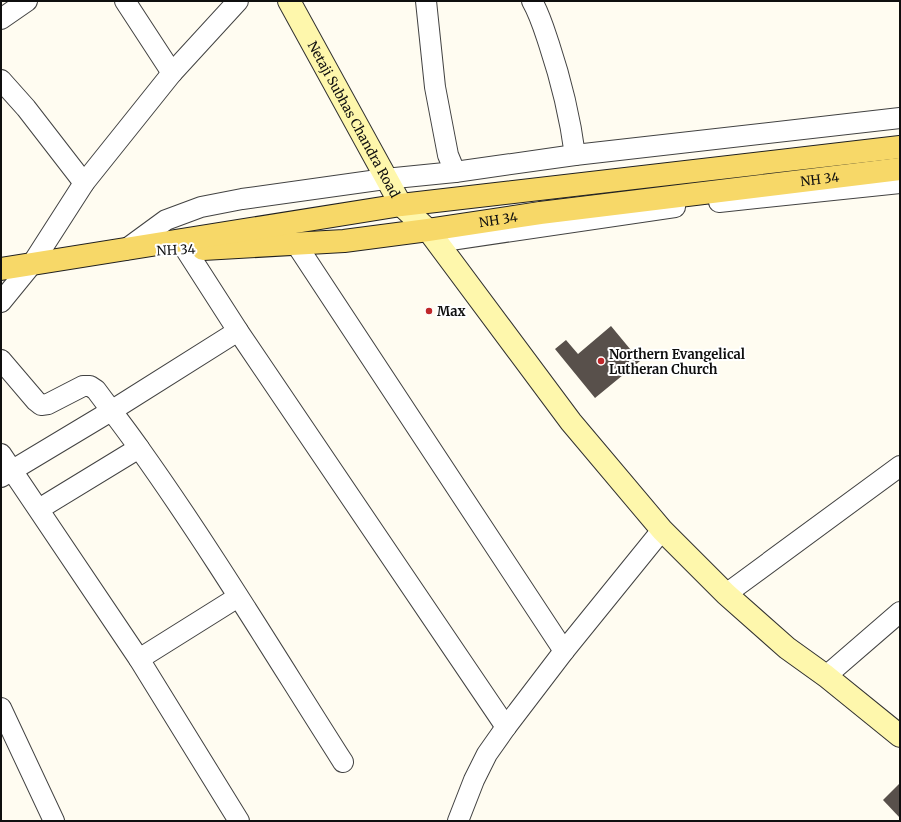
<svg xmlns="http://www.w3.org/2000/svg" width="901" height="822" viewBox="0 0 901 822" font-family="Merriweather,serif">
<rect width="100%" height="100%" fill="#fffcf1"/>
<g fill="#58504b">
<polygon points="611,326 640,361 595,398 555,349 566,340 578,354"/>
<polygon points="900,783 900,818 883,800"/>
</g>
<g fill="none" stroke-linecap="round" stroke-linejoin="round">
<defs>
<g id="street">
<polyline points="125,1 172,73"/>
<polyline points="426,1 435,87 448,155 455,172"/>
<path d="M532,1c8,14 12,28 17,43 12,36 21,73 26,111"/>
<polyline points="1,19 27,1"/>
<polyline points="1,80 26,108 84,183"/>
<polyline points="719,202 900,183"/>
<polyline points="437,242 675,207"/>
<polyline points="296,244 564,651"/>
<polyline points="125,250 166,220 201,207 242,199 385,179 455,172 575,155 900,118"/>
<polyline points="186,250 238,331 506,727"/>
<polyline points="1,302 32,264 84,183 172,73 238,1"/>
<path d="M1,360l35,41 5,4 7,-1 35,-18h7l6,4c14,19 29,38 43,58 72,101 137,209 204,314"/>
<polyline points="1,454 139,659 239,821"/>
<polyline points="1,477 111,411 238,331"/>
<polyline points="39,509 139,448"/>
<polyline points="726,594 900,466"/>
<polyline points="139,659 238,597"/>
<polyline points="826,676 900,612"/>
<polyline points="1,708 54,821"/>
<polyline points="458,821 474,780 487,754 506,727 564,651 662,530"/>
</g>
<g id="secondary">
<path id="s1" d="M289,1l112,204 27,25 143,192 91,108 64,64 61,54 39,28 74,60"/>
</g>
<g id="primary">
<path id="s2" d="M203,249l141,-8 84,-11 112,-17 360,-44"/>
<polyline points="1,269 401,205 900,147"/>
</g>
</defs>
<use href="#street" stroke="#424242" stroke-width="22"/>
<use href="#secondary" stroke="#313131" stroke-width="24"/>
<use href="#primary" stroke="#202020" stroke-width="24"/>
<use href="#street" stroke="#fff" stroke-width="20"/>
<use href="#secondary" stroke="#fef7ac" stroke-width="22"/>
<use href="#primary" stroke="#f7d868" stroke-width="22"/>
</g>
<g fill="#bf272a" stroke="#fff" stroke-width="1.5">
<circle cx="429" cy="311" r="4"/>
<circle cx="601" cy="361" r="4"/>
</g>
<g text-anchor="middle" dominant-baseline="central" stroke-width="4" stroke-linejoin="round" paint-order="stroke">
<g font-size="13" fill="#0f0f0f" stroke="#fff">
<text stroke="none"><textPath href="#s1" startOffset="135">Netaji Subhas Chandra Road</textPath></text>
<text stroke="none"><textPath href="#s2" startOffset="621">NH 34</textPath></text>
<text stroke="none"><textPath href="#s2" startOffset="297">NH 34</textPath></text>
<text transform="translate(176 250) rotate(-3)">NH 34</text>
</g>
<g font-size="13" font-weight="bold" fill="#0f0f0f" stroke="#fff" text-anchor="start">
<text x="437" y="311">Max</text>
<text x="609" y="354">Northern Evangelical<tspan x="609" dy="15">Lutheran Church</tspan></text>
</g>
</g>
<rect width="901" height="822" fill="none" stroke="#0f0f0f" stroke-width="4"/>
</svg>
